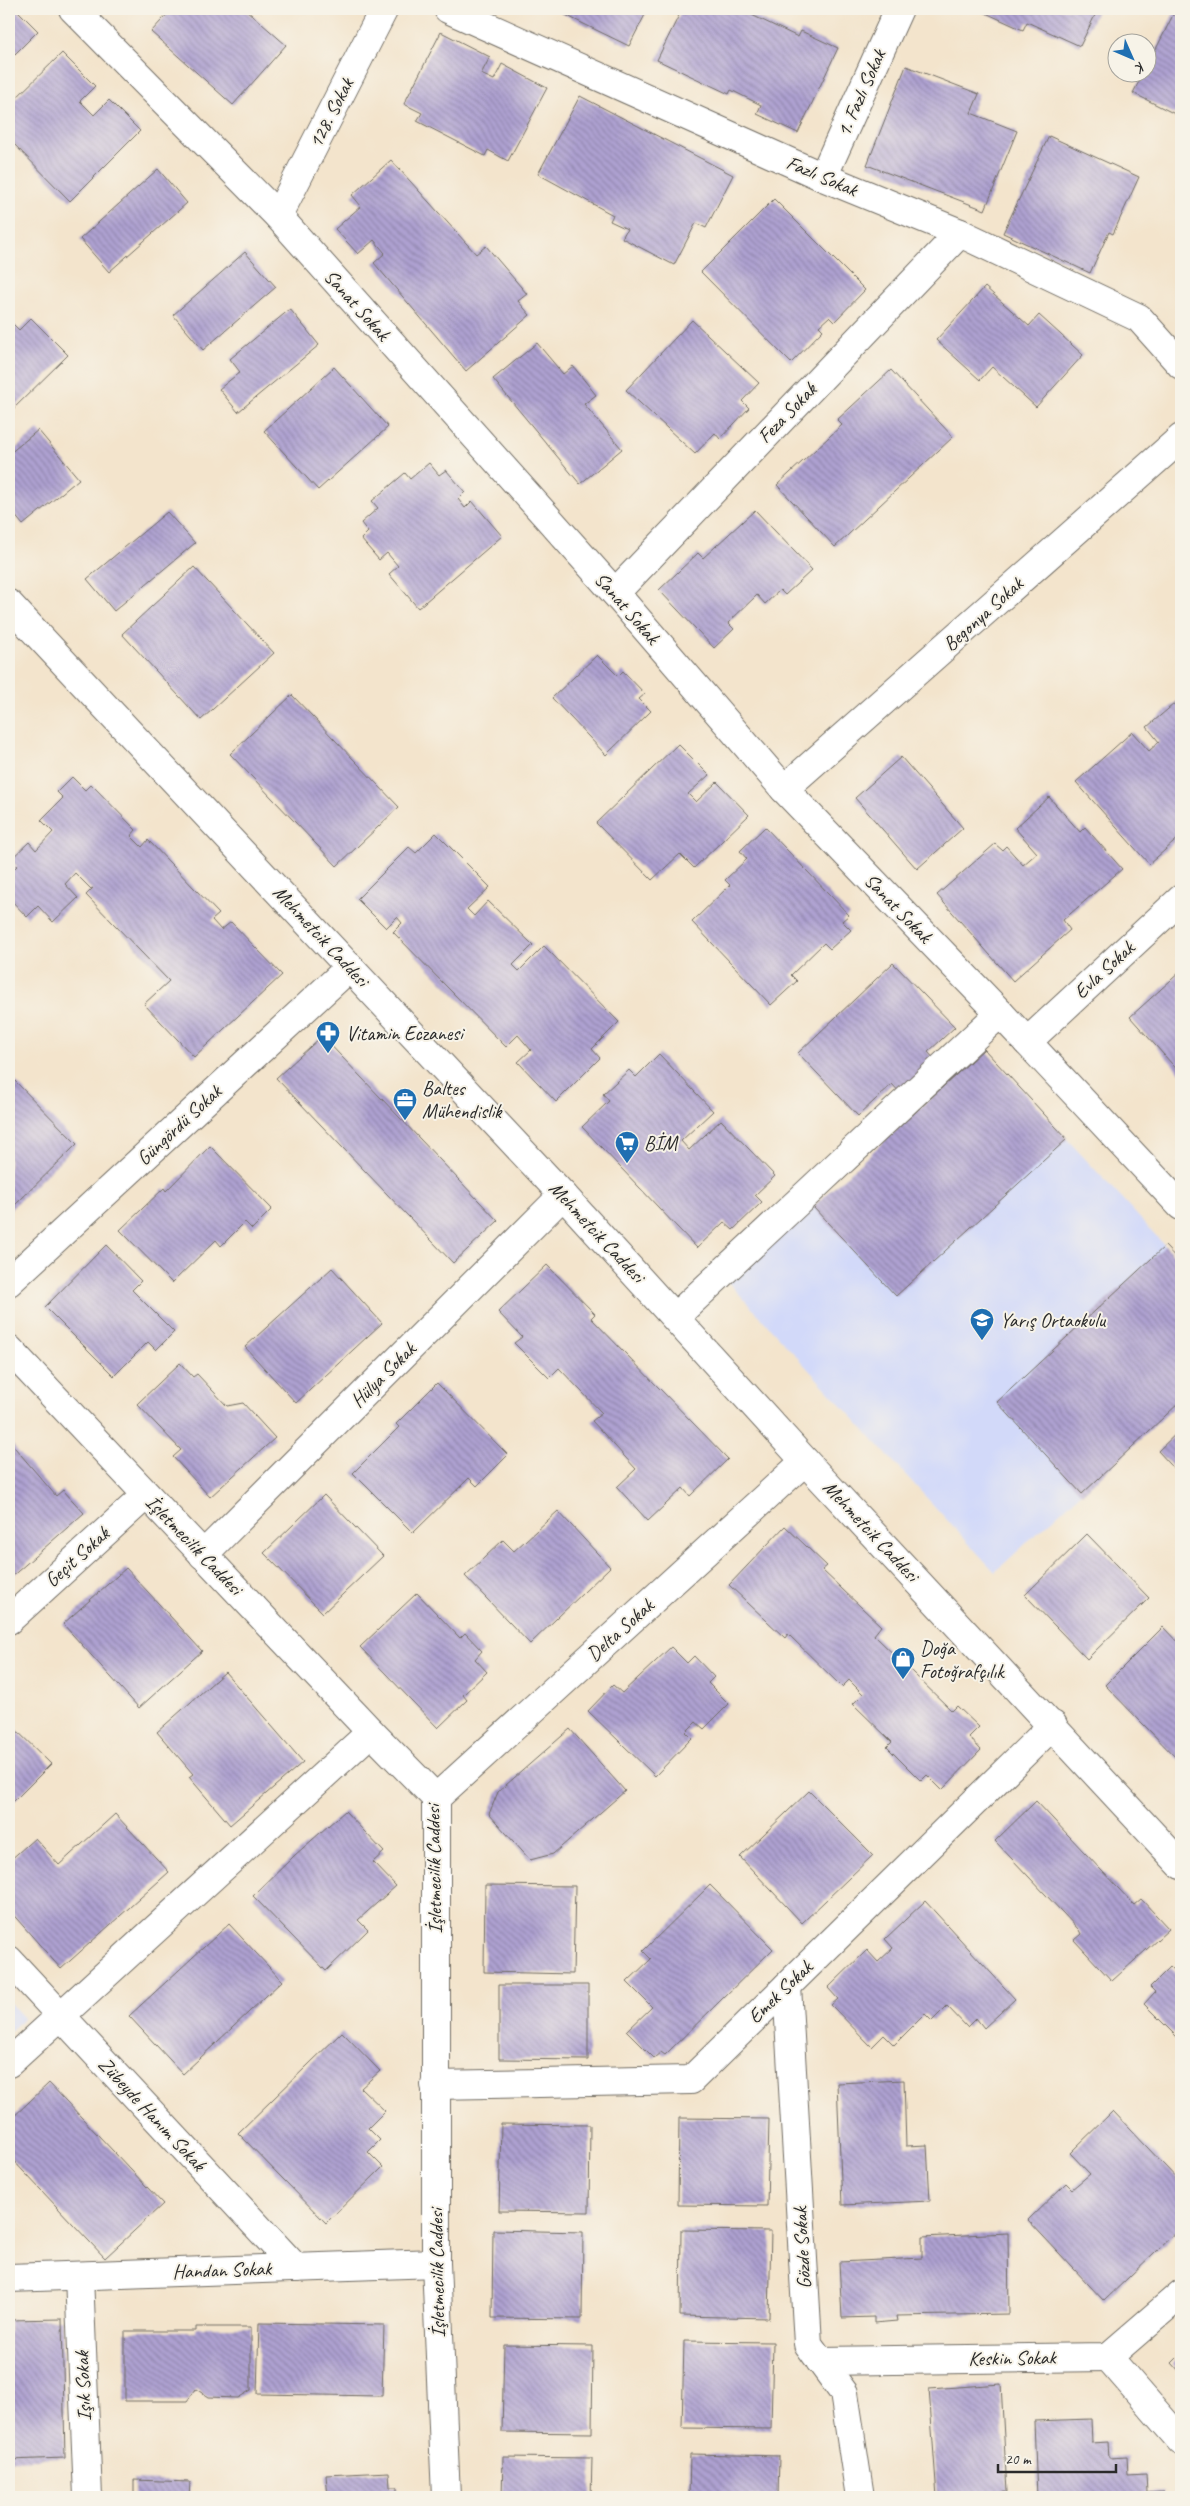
<svg xmlns="http://www.w3.org/2000/svg" width="1190" height="2506" viewBox="0 0 1190 2506" font-family="Caveat,sans-serif">
<defs>
<pattern id="building-back-hatch" width="6" height="6" patternUnits="userSpaceOnUse" patternTransform="scale(1.25)"><rect width="6" height="6" fill="#aea1d1"/><path d="M-1 5l2 2M0 0l6 6M5-1l2 2" fill="none" stroke="#8e83aa"/></pattern>
</defs>
<rect width="100%" height="100%" fill="#f7f3e8"/>
<filter id="ink" filterUnits="userSpaceOnUse"><feTurbulence type="fractalNoise" baseFrequency=".02" numOctaves="2"/><feDisplacementMap in="SourceGraphic" scale="10" xChannelSelector="R" yChannelSelector="G"/><feConvolveMatrix kernelMatrix="1 2 1 2 8 2 1 2 1" color-interpolation-filters="sRGB"/></filter>
<filter id="wash" filterUnits="userSpaceOnUse"><feTurbulence type="fractalNoise" baseFrequency=".0096" numOctaves="4" result="noise"/><feDisplacementMap in="SourceGraphic" scale="20" xChannelSelector="R" yChannelSelector="G"/><feGaussianBlur stdDeviation="1.12" result="paint"/><feColorMatrix in="noise" values="0 0 0 0 0 0 0 0 0 0 0 0 0 0 0 0 0 1.4 0 .05"/><feComposite in="paint" operator="in"/></filter>
<g filter="url(#wash)">
<rect width="100%" height="100%" fill="#f3e4cc"/>
<g fill="#d2d9f9">
<polygon points="984,1049 1181,1263 1181,1401 995,1572 728,1282 813,1207"/>
<polygon points="9,2002 24,2018 9,2032"/>
</g>
<g id="blocks">
<g fill="url(#building-back-hatch)">
<polygon points="9,9 16,9 38,31 9,60"/>
<polygon points="172,9 245,9 286,45 233,105 151,32"/>
<polygon points="553,9 648,9 629,46"/>
<polygon points="682,9 739,9 798,37 801,31 838,48 798,133 757,114 761,105 731,90 729,94 657,60"/>
<polygon points="977,9 1098,9 1080,46 1027,22 1023,30"/>
<polygon points="1175,11 1181,14 1181,117 1133,93 1144,72 1148,72 1148,65"/>
<polygon points="441,32 490,57 481,74 494,80 502,64 547,88 508,161 488,150 485,156 417,121 422,113 404,104"/>
<polygon points="62,53 95,86 80,101 94,115 109,100 140,131 70,201 9,139 9,105"/>
<polygon points="906,66 979,94 971,113 1017,131 985,210 867,165"/>
<polygon points="580,96 733,175 706,228 696,223 674,265 622,238 627,229 610,221 613,215 538,174"/>
<polygon points="1049,136 1139,177 1113,234 1109,232 1090,273 1003,233"/>
<polygon points="391,160 476,254 486,246 527,294 518,301 530,315 466,371 374,263 385,253 374,240 358,254 335,229 361,206 352,195"/>
<polygon points="158,169 187,203 109,272 80,239"/>
<polygon points="774,199 865,290 834,322 829,317 819,326 823,330 791,363 701,272"/>
<polygon points="245,252 276,287 203,350 173,315"/>
<polygon points="985,287 1029,326 1039,315 1083,355 1036,407 992,367 980,380 936,340"/>
<polygon points="290,309 319,345 238,412 219,389 240,372 230,359"/>
<polygon points="31,318 68,355 9,413 9,320 19,330"/>
<polygon points="692,320 759,383 742,401 749,408 720,439 715,433 695,454 626,390"/>
<polygon points="537,343 563,374 573,366 596,395 584,404 622,449 580,484 493,379"/>
<polygon points="334,367 388,427 318,490 264,431"/>
<polygon points="891,370 953,437 835,547 777,485 842,425 837,420"/>
<polygon points="38,430 79,479 23,525 9,508 9,454"/>
<polygon points="429,463 439,475 446,470 465,492 458,499 465,508 472,501 502,536 418,608 389,574 398,566 387,553 379,560 361,539 368,532 361,523 378,508 372,501 405,473 410,479"/>
<polygon points="755,510 812,570 785,595 780,590 765,604 757,595 728,623 734,629 714,648 659,590 698,553 703,558"/>
<polygon points="167,512 195,543 114,611 87,579"/>
<polygon points="194,567 274,653 201,720 122,634"/>
<polygon points="597,655 618,676 623,671 645,694 639,699 651,711 606,755 552,698"/>
<polygon points="292,695 399,807 337,866 230,754"/>
<polygon points="1181,698 1181,836 1149,864 1076,782 1132,732 1149,751 1159,742 1147,727"/>
<polygon points="678,744 709,775 688,794 696,802 717,782 749,815 694,868 680,854 652,880 596,823"/>
<polygon points="901,757 963,828 917,869 855,798"/>
<polygon points="72,777 85,790 91,784 136,830 131,836 142,847 148,840 219,914 212,920 221,930 231,922 282,975 194,1057 144,1004 169,981 86,895 93,888 91,889 75,873 65,884 78,898 53,922 38,906 27,917 9,898 9,874 17,866 10,860 29,842 36,850 53,832 41,820 63,798 57,792"/>
<polygon points="1049,797 1080,832 1085,827 1122,869 1063,920 1070,930 1013,981 937,895 995,844 1002,850 1006,846 1023,865 1037,853 1015,828"/>
<polygon points="765,827 849,915 842,921 851,930 830,949 824,943 791,975 797,981 771,1005 692,922 730,885 725,880 747,859 740,851"/>
<polygon points="436,833 490,887 467,909 474,916 488,901 533,945 513,965 519,971 544,946 619,1022 592,1049 600,1058 556,1102 518,1062 531,1050 518,1035 506,1047 393,932 402,923 397,917 386,928 357,899 409,847 416,853"/>
<polygon points="893,963 955,1027 928,1052 936,1061 901,1094 892,1084 858,1116 798,1053"/>
<polygon points="1181,971 1181,1074 1130,1017"/>
<polygon points="322,1036 498,1221 453,1263 276,1078"/>
<polygon points="984,1049 1067,1139 896,1296 813,1207"/>
<polygon points="659,1054 713,1111 681,1141 689,1150 721,1120 775,1176 755,1195 762,1202 733,1230 724,1222 697,1248 582,1127 609,1101 603,1094 629,1070 636,1077"/>
<polygon points="9,1075 77,1144 9,1211"/>
<polygon points="210,1146 272,1209 252,1229 245,1222 221,1246 216,1240 172,1283 120,1230 164,1188 166,1191"/>
<polygon points="106,1245 141,1281 132,1290 174,1332 156,1350 148,1342 114,1376 45,1307"/>
<polygon points="1165,1246 1181,1263 1181,1401 1082,1494 997,1402"/>
<polygon points="547,1265 595,1314 591,1318 728,1459 690,1496 683,1488 648,1521 617,1487 636,1469 592,1421 602,1413 559,1368 549,1378 514,1343 522,1337 498,1312"/>
<polygon points="332,1268 382,1323 296,1403 245,1347"/>
<polygon points="180,1363 193,1377 197,1374 227,1406 243,1403 275,1438 210,1497 173,1457 181,1450 137,1404"/>
<polygon points="437,1383 508,1455 477,1486 469,1478 413,1533 353,1473 399,1427 396,1424"/>
<polygon points="1181,1429 1181,1476 1158,1451"/>
<polygon points="9,1441 56,1496 63,1490 84,1513 9,1579"/>
<polygon points="324,1495 383,1556 323,1613 264,1553"/>
<polygon points="558,1511 610,1567 530,1644 465,1576 503,1540 514,1551"/>
<polygon points="785,1526 827,1566 822,1570 881,1626 874,1635 952,1711 957,1706 979,1727 969,1737 981,1750 942,1790 927,1775 921,1781 887,1747 892,1742 853,1704 863,1694 849,1680 842,1687 788,1634 785,1638 729,1585"/>
<polygon points="1087,1534 1149,1598 1087,1659 1025,1595"/>
<polygon points="126,1568 202,1651 139,1708 63,1624"/>
<polygon points="417,1593 460,1638 465,1633 482,1651 475,1659 487,1672 463,1695 467,1700 438,1728 360,1647"/>
<polygon points="1163,1627 1181,1646 1181,1763 1105,1685"/>
<polygon points="671,1647 687,1663 694,1656 714,1677 708,1683 729,1704 704,1729 696,1722 686,1732 692,1738 655,1776 588,1711 613,1685 622,1693"/>
<polygon points="225,1672 303,1762 230,1825 189,1777 193,1774 157,1732"/>
<polygon points="9,1723 51,1764 9,1806"/>
<polygon points="570,1729 625,1791 553,1854 530,1860 489,1814 498,1792"/>
<polygon points="809,1791 873,1855 802,1923 740,1857"/>
<polygon points="1036,1801 1134,1905 1141,1899 1169,1929 1112,1981 1074,1940 1081,1934 1079,1930 995,1841"/>
<polygon points="345,1811 384,1852 373,1862 396,1886 358,1920 368,1930 326,1971 253,1896 295,1855"/>
<polygon points="115,1814 169,1872 61,1969 9,1910 9,1861 35,1838 59,1865"/>
<polygon points="485,1885 575,1886 573,1974 484,1972"/>
<polygon points="710,1885 773,1949 665,2055 661,2052 654,2058 627,2031 652,2007 627,1982 651,1959 643,1951"/>
<polygon points="925,1901 1015,1999 984,2028 976,2018 967,2027 947,2006 932,2021 925,2014 894,2045 884,2035 872,2047 831,2005 838,1999 828,1988 867,1950 878,1962 893,1948 885,1939"/>
<polygon points="229,1924 282,1981 183,2074 129,2016"/>
<polygon points="1170,1967 1176,1973 1181,1967 1181,2041 1144,2004 1155,1992 1150,1987"/>
<polygon points="499,1985 588,1985 588,2060 499,2059"/>
<polygon points="342,2032 380,2071 361,2088 385,2111 368,2128 380,2140 368,2152 383,2167 326,2223 238,2133"/>
<polygon points="904,2080 906,2146 927,2145 930,2201 842,2205 837,2083"/>
<polygon points="49,2083 163,2204 105,2258 9,2156 9,2121"/>
<polygon points="1113,2111 1181,2183 1181,2227 1104,2301 1028,2220 1066,2183 1072,2189 1090,2174 1070,2153"/>
<polygon points="679,2118 769,2119 767,2206 678,2205"/>
<polygon points="501,2124 590,2125 589,2212 499,2211"/>
<polygon points="493,2230 583,2232 582,2319 492,2318"/>
<polygon points="681,2230 771,2231 769,2318 680,2316"/>
<polygon points="1008,2233 1009,2314 896,2316 897,2321 874,2323 874,2317 842,2318 839,2262 922,2258 922,2237"/>
<polygon points="62,2319 65,2458 9,2460 9,2320"/>
<polygon points="259,2323 384,2325 382,2396 257,2394"/>
<polygon points="196,2327 251,2327 251,2390 238,2398 208,2397 196,2389 187,2401 125,2401 125,2331 196,2331"/>
<polygon points="684,2341 773,2342 771,2429 682,2428"/>
<polygon points="504,2345 593,2346 592,2433 502,2432"/>
<polygon points="1181,2354 1181,2373 1172,2363"/>
<polygon points="1001,2384 1007,2492 937,2497 929,2389"/>
<polygon points="1091,2419 1092,2443 1108,2442 1109,2458 1127,2457 1128,2475 1146,2474 1147,2493 1164,2492 1164,2497 1037,2497 1034,2421"/>
<polygon points="690,2454 779,2456 778,2497 689,2497"/>
<polygon points="503,2457 592,2458 591,2497 502,2497"/>
<polygon points="389,2472 390,2487 397,2487 397,2497 328,2497 326,2475"/>
<polygon points="134,2480 190,2482 189,2497 134,2497"/>
</g>
</g>
</g>
<g filter="url(#ink)">
<use href="#blocks" fill-opacity="0" stroke="#716c63" stroke-width="1"/>
<g fill="none" stroke-linecap="round" stroke-linejoin="round">
<defs>
<g id="street">
<polyline points="73,9 278,216 615,593 784,789 1000,1013 1181,1206"/>
<polyline points="448,9 823,177 960,233 1139,318 1181,365"/>
<polyline points="823,177 899,9"/>
<polyline points="278,216 384,9"/>
<polyline points="615,593 960,233"/>
<polyline points="784,789 1181,438"/>
<polyline points="1027,1042 1181,899"/>
<polyline points="9,1282 350,967"/>
<polyline points="675,1317 1000,1013"/>
<polyline points="9,1349 371,1732 436,1798 436,2263 446,2497"/>
<polyline points="203,1555 563,1195"/>
<polyline points="9,1620 146,1495"/>
<polyline points="436,1798 805,1461"/>
<polyline points="9,1960 296,2268"/>
<polyline points="787,1986 808,2344 844,2393 860,2497"/>
<polyline points="9,2063 371,1732"/>
<polyline points="435,2085 691,2080 1053,1725"/>
<polyline points="79,2276 88,2497"/>
<polyline points="9,2278 436,2263"/>
<polyline points="1108,2357 1181,2441"/>
<polyline points="820,2361 1108,2357 1181,2294"/>
</g>
<polyline id="secondary" points="9,604 563,1195 805,1461 1181,1865"/>
</defs>
<use href="#street" stroke="#716c63" stroke-width="30"/>
<use href="#secondary" stroke="#716c63" stroke-width="30"/>
<use href="#street" stroke="#fff" stroke-width="28"/>
<use href="#secondary" stroke="#fff" stroke-width="28"/>
</g>
</g>
<defs>
<symbol id="pharmacy-pin" viewBox="-11 -11 22 30"><path d="M0 17L-7.5 6A9.5 9.5 0 1 1 7.5 6Z" fill="#1f6fb2" stroke="#f7f3e8"/><path d="M-2-6h4v4h4v4h-4v4h-4v-4h-4v-4h4Z" fill="#fff"/></symbol>
<symbol id="office-pin" viewBox="-11 -11 22 30"><path d="M0 17L-7.5 6A9.5 9.5 0 1 1 7.5 6Z" fill="#1f6fb2" stroke="#f7f3e8"/><path d="M-6-3h4V-5.5h4V-3h4V5H-6ZM-1-4.5V-3h2v-1.5ZM-6 0V1H6V0Z" fill="#fff"/></symbol>
<symbol id="supermarket-pin" viewBox="-11 -11 22 30"><path d="M0 17L-7.5 6A9.5 9.5 0 1 1 7.5 6Z" fill="#1f6fb2" stroke="#f7f3e8"/><path d="M-6-5.5h2.5l.6 2H6L4.5 2H-2.5L-4.4-4H-6ZM-1.5 3.2a1.3 1.3 0 1 0 .1 0ZM3 3.2a1.3 1.3 0 1 0 .1 0Z" fill="#fff"/></symbol>
<symbol id="school-pin" viewBox="-11 -11 22 30"><path d="M0 17L-7.5 6A9.5 9.5 0 1 1 7.5 6Z" fill="#1f6fb2" stroke="#f7f3e8"/><path d="M0-5L7-2L0 1L-7-2ZM-4 1L0 2.5L4 1V4Q0 6-4 4Z" fill="#fff"/></symbol>
<symbol id="shop-pin" viewBox="-11 -11 22 30"><path d="M0 17L-7.5 6A9.5 9.5 0 1 1 7.5 6Z" fill="#1f6fb2" stroke="#f7f3e8"/><path d="M-5-2.5h2.3a2.7 3.5 0 0 1 5.4 0H5L5.5 6h-11ZM-1.5-2.5h3a1.5 2.3 0 0 0-3 0Z" fill="#fff"/></symbol>
</defs>
<g fill-rule="evenodd">
<use href="#pharmacy-pin" x="314" y="1019" width="28" height="38"/>
<use href="#office-pin" x="391" y="1086" width="28" height="38"/>
<use href="#supermarket-pin" x="613" y="1129" width="28" height="38"/>
<use href="#school-pin" x="968" y="1306" width="28" height="38"/>
<use href="#shop-pin" x="889" y="1645" width="28" height="38"/>
</g>
<g text-anchor="middle" dominant-baseline="central" stroke-width="4" stroke-linejoin="round" paint-order="stroke">
<g font-size="20" fill="#2b2b2b" stroke="#f7f3e8">
<text transform="translate(861 93) rotate(-66)">1. Fazlı Sokak</text>
<text transform="translate(331 113) rotate(-63)">128. Sokak</text>
<text transform="translate(822 176) rotate(23)">Fazlı Sokak</text>
<text transform="translate(357 305) rotate(48)">Sanat Sokak</text>
<text transform="translate(787 413) rotate(-46)">Feza Sokak</text>
<text transform="translate(627 608) rotate(49)">Sanat Sokak</text>
<text transform="translate(983 614) rotate(-42)">Begonya Sokak</text>
<text transform="translate(898 908) rotate(46)">Sanat Sokak</text>
<text transform="translate(321 936) rotate(47)">Mehmetcik Caddesi</text>
<text transform="translate(1104 970) rotate(-43)">Evla Sokak</text>
<text transform="translate(179 1125) rotate(-43)">Güngördü Sokak</text>
<text transform="translate(597 1232) rotate(47)">Mehmetcik Caddesi</text>
<text transform="translate(383 1375) rotate(-45)">Hülya Sokak</text>
<text transform="translate(871 1531) rotate(47)">Mehmetcik Caddesi</text>
<text transform="translate(194 1545) rotate(46)">İşletmecilik Caddesi</text>
<text transform="translate(77 1557) rotate(-42)">Geçit Sokak</text>
<text transform="translate(620 1630) rotate(-42)">Delta Sokak</text>
<text transform="translate(434 1869) rotate(-91)">İşletmecilik Caddesi</text>
<text transform="translate(780 1992) rotate(-44)">Emek Sokak</text>
<text transform="translate(152 2114) rotate(47)">Zübeyde Hanım Sokak</text>
<text transform="translate(802 2248) rotate(-93)">Gözde Sokak</text>
<text transform="translate(222 2270) rotate(-2)">Handan Sokak</text>
<text transform="translate(437 2273) rotate(-91)">İşletmecilik Caddesi</text>
<text transform="translate(1012 2358) rotate(-1)">Keskin Sokak</text>
<text transform="translate(83 2386) rotate(-92)">Işık Sokak</text>
</g>
<g font-size="20" fill="#2b2b2b" stroke="#f7f3e8" text-anchor="start">
<text x="346" y="1033">Vitamin Eczanesi</text>
<text x="422" y="1088">Baltes<tspan x="422" dy="23">Mühendislik</tspan></text>
<text x="644" y="1143">BİM</text>
<text x="1000" y="1320">Yarış Ortaokulu</text>
<text x="920" y="1648">Doğa<tspan x="920" dy="23">Fotoğrafçılık</tspan></text>
</g>
</g>
<rect width="1190" height="2506" fill="none" stroke="#f7f3e8" stroke-width="30"/>
<g transform="translate(1132 58) rotate(135)"><circle r="24" fill="#f7f3e8" stroke="#a5a39c"/>
<path d="M0-4L9 19L0 12L-9 19Z" fill="#1f6fb2"/>
<text y="-8" font-size="14" font-weight="bold" text-anchor="middle" fill="#2b2b2b">K</text>
</g>
<path d="M998 2464v8h118v-8" fill="none" stroke="#2b2b2b" stroke-width="2.5"/>
<text x="1005" y="2464" font-size="15" fill="#2b2b2b" stroke="#f7f3e8" stroke-width="4" paint-order="stroke">20 m</text>
</svg>
